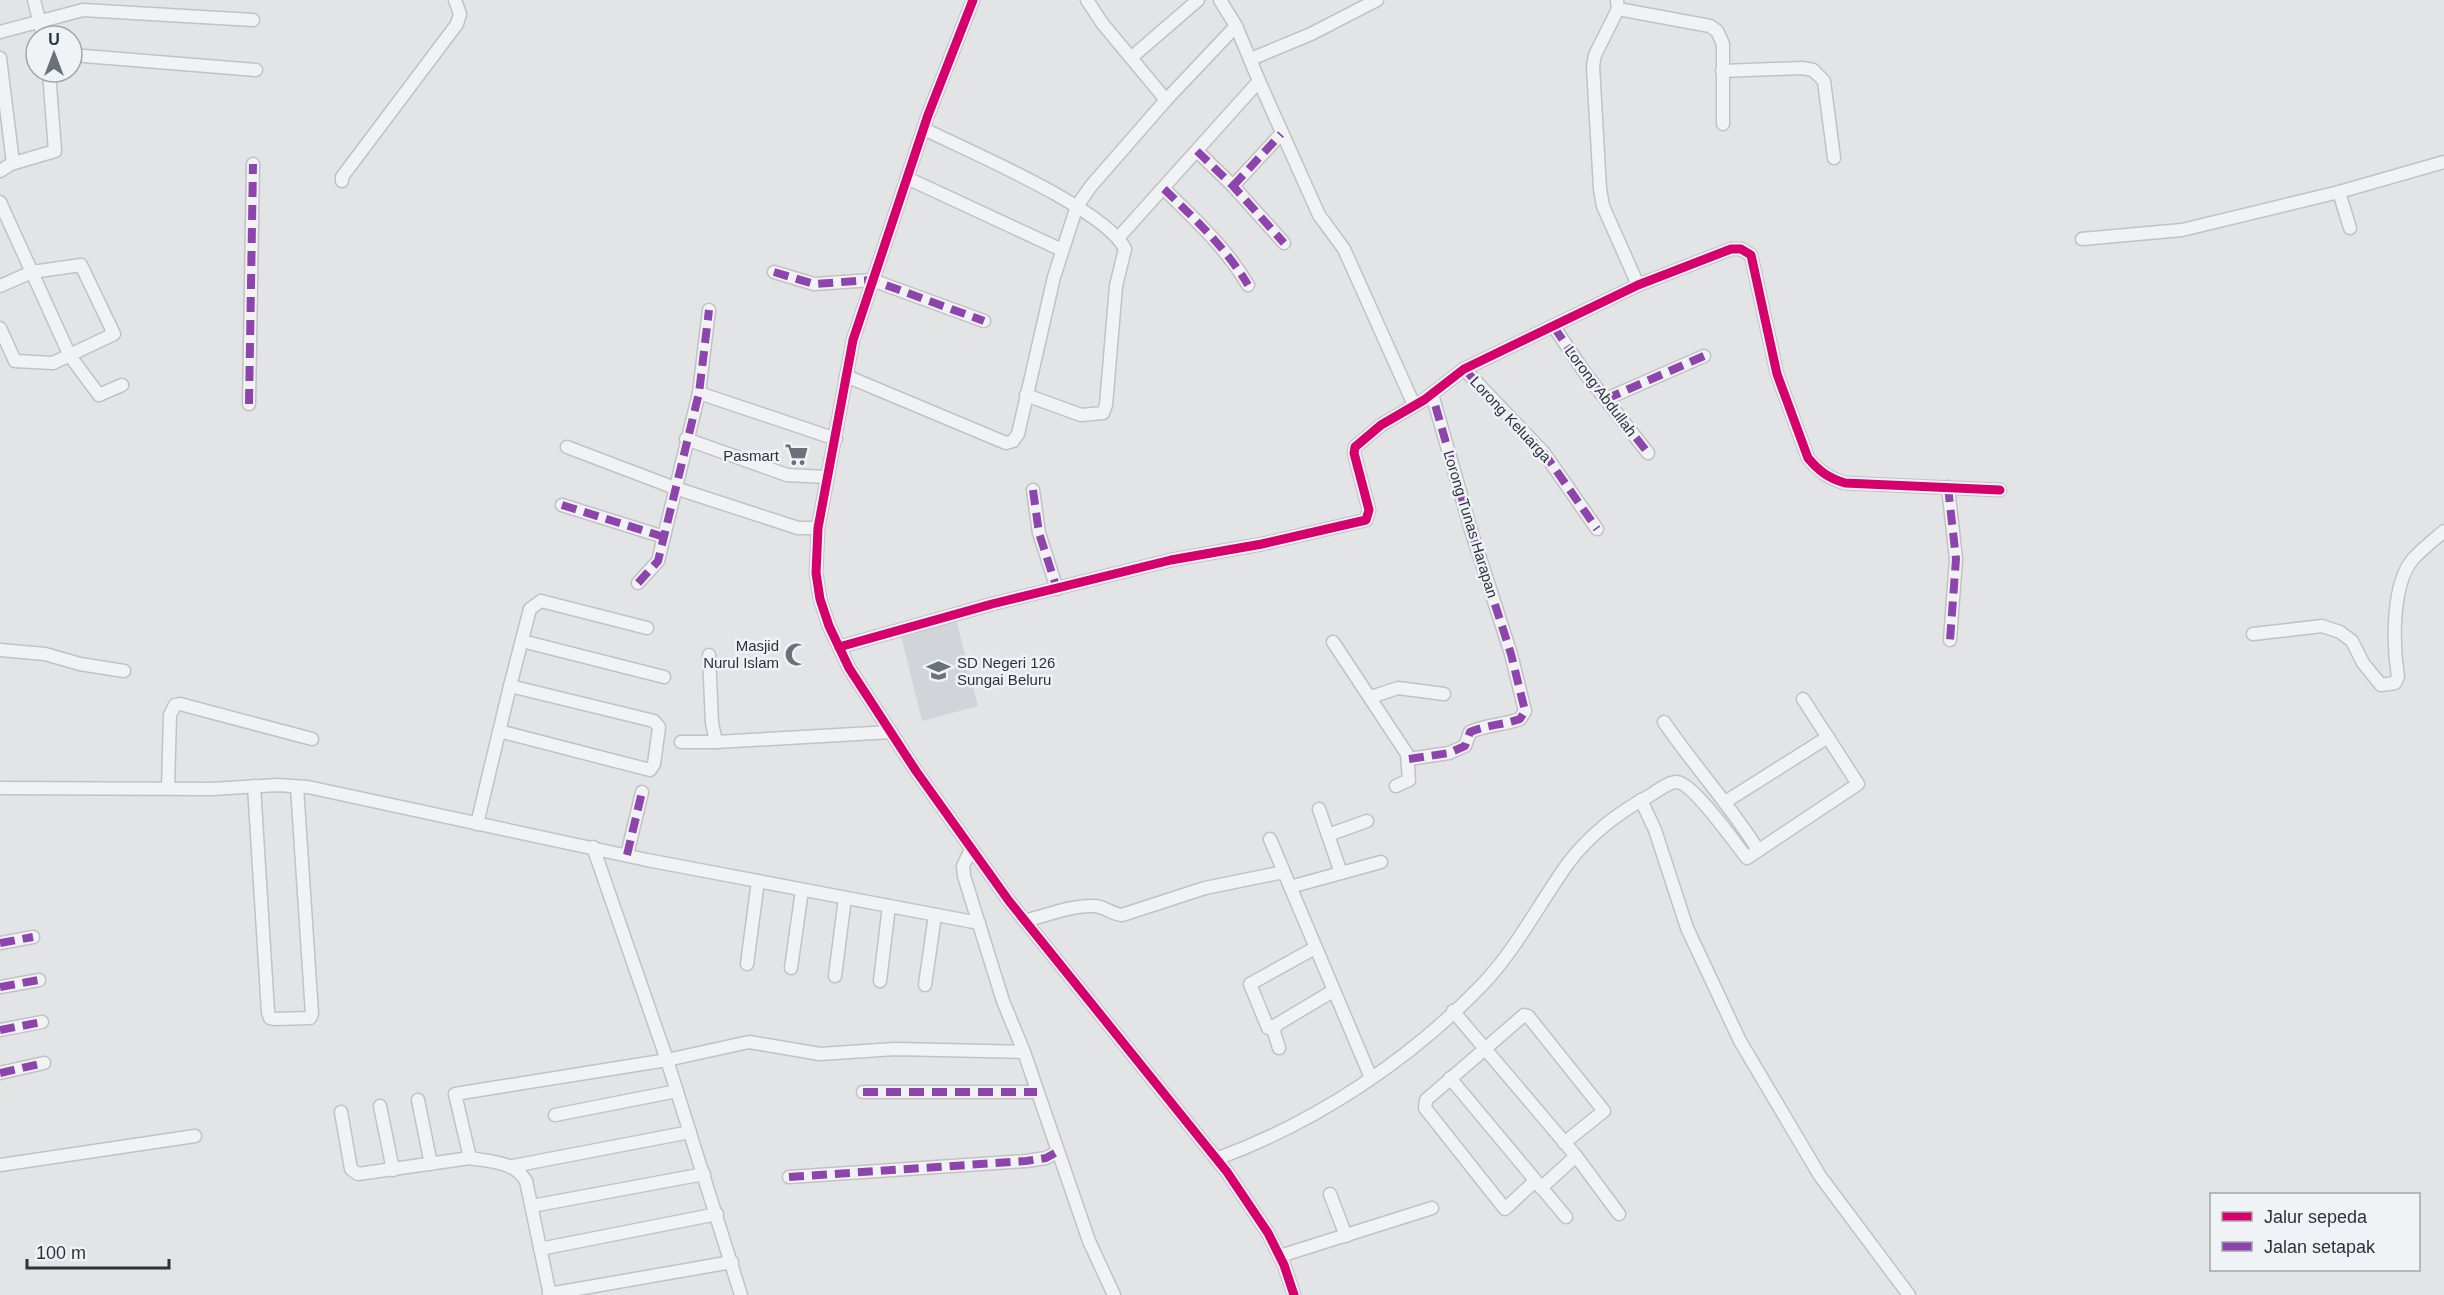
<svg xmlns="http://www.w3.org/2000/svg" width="2444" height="1295" viewBox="0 0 2444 1295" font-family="Helvetica,sans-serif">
<rect width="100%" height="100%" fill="#e2e4e6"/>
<polygon fill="#d1d4d9" points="956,619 978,706 922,721 901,636"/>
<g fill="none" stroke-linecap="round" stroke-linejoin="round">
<defs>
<g id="minor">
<polyline points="34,0 43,36"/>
<polyline points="973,0 928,115 853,340 818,528 816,573 820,599 829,626 849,668 916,771 1009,901 1227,1172 1268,1233 1284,1265 1294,1295"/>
<polyline points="1087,0 1102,23 1166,100"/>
<polyline points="1617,0 1618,9 1710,26 1717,31 1723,44 1723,124"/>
<polyline points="1618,9 1595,55 1593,66 1600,189 1603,206 1638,285"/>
<polyline points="0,32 83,10 253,20"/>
<polyline points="72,55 256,70"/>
<polyline points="1132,57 1198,0"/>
<polyline points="0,58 13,163"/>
<polyline points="1251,59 1311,34 1377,0"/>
<polyline points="1722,71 1802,68 1813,70 1824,81 1834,158"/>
<polyline points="1259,81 1319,215 1344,249 1414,405"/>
<path d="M924,129c44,22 182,80 201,120l-9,37 -10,119 -3,8 -22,2 -55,-20"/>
<polyline points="1197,151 1233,186 1284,243"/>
<polyline points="0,171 11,164 55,151 49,72"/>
<polyline points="907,178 1062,250"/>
<polyline points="342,181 342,177 457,24 460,14 455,0"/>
<polyline points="1233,186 1281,134"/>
<path d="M1164,189c31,30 62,59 84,96"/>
<polyline points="2339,192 2350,228"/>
<polyline points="0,202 70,356 99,395 122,385"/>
<polyline points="1119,237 1259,81 1236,26 1220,0"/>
<polyline points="2082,239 2182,230 2339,192 2444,162"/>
<polyline points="774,272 814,284 872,280 984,321"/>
<polyline points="0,286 32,272 81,265 114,334 53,363 15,361 0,328"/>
<polyline points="1554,327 1585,373 1648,453"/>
<polyline points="1464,369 1544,453 1597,529"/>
<polyline points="846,376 1006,443 1013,441 1018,434 1054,277 1077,206 1091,186 1166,100 1236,26"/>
<polyline points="699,393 836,439"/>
<polyline points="1606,399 1704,356"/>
<polyline points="249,404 253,164"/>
<polyline points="686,439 787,475 827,477"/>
<polyline points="567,447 675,488 798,528 818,528"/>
<polyline points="1948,487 1956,559 1950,640"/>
<polyline points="1033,490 1039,533 1057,589"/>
<polyline points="562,505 664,537"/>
<polyline points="638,583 658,561 699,393 709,310"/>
<path d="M2253,634l69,-8 18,6 12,9 11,22 18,22 14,-2 3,-6c-5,-31 -7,-92 15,-118 9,-10 21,-19 31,-28"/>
<polyline points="522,641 664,677"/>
<polyline points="1333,642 1407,754 1409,780 1396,786"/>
<path d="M839,647l153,-43 179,-44 91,-16 104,-24 3,-10 -15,-57 1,-6 26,-22 43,-25 40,-31 174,-84 93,-36h10l10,6 26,119 31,84c11,13 20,20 37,25l155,7"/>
<polyline points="0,650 45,654 80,664 124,671"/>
<polyline points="709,655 712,723 716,742 891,732"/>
<polyline points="510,686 530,609 541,601 647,628"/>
<polyline points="1371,697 1398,688 1444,694"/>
<path d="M1664,722c30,44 66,83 94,128"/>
<polyline points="681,742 716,742"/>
<path d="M1409,759l40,-6 16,-7 5,-14c16,-7 33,-7 50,-13l5,-8 -14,-57 -40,-124 -39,-136"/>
<polyline points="254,786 268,1012 270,1018 274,1019 310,1018 312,1014 297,787"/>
<polyline points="0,788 212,789 277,785 308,787 647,860 979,923"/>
<polyline points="168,788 170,715 175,705 180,704 312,739"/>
<polyline points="1641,800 1655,830 1687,928 1740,1041 1820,1176 1909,1295"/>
<polyline points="1725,802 1828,737"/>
<polyline points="1319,809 1341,873"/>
<polyline points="477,824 510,686 654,721 659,727 654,764 650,770 499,731"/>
<polyline points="1328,835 1367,821"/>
<polyline points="1270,839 1371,1078"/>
<polyline points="593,847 667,1060 741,1295"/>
<polyline points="971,849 963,866 964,876 1003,1001 1024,1052 1089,1241 1114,1295"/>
<polyline points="627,855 642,792"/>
<polyline points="1290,887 1381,862"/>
<path d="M1027,920c21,-5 46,-15 67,-14 10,0 17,8 28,9l83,-27 79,-16"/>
<polyline points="0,943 33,937"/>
<polyline points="747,964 758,881"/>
<polyline points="791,968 802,890"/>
<polyline points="835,976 845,898"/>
<polyline points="880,981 889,906"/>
<polyline points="925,985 935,915"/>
<polyline points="0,987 39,980"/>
<polyline points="1453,1011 1576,1156 1619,1214"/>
<polyline points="1276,1025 1268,1028 1250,984 1315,948"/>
<polyline points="0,1030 42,1022"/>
<polyline points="1279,1048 1274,1032 1276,1025 1333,991"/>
<polyline points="0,1073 44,1063"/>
<polyline points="1450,1078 1566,1217"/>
<polyline points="863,1092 1037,1092"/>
<polyline points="418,1100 431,1164"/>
<polyline points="380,1106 393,1170"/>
<polyline points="341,1112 351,1169 358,1174 470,1158"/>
<polyline points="555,1115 677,1091"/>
<path d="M1216,1159c99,-36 194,-99 267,-175 34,-36 57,-82 86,-122 21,-27 50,-50 80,-66 7,-4 19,-14 28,-14 16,1 58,61 70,76l111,-74 -55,-85"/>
<polyline points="0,1165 195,1136"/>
<polyline points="513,1166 690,1132"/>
<polyline points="789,1177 1026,1161 1046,1158 1057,1152"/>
<polyline points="1535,1181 1505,1209 1425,1108 1426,1100 1524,1015 1528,1016 1604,1111 1564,1143"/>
<polyline points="1541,1188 1576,1156"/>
<polyline points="1330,1194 1346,1236"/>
<polyline points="532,1206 704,1174"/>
<polyline points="540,1249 717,1214"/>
<polyline points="1280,1256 1432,1208"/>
<polyline points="549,1294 732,1262"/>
<path d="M550,1295l-24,-114c-12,-20 -35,-19 -56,-23l-15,-64 212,-34 82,-18 71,12 75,-5 129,3"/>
</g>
</defs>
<use href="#minor" stroke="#c0c2c4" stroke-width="15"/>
<use href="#minor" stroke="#f1f2f4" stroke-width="12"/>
<g stroke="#8e44ad" stroke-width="8" stroke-dasharray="15 8" stroke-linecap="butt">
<polyline points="1197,151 1233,186 1284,243"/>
<polyline points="1233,186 1281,134"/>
<path d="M1164,189c31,30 62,59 84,96"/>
<polyline points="774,272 814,284 872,280 984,321"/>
<polyline points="1554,327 1585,373 1648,453"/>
<polyline points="1464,369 1544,453 1597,529"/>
<polyline points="1606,399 1704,356"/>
<polyline points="249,404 253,164"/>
<polyline points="1948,487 1956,559 1950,640"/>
<polyline points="1033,490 1039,533 1057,589"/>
<polyline points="562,505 664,537"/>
<polyline points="638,583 658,561 699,393 709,310"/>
<path d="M1409,759l40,-6 16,-7 5,-14c16,-7 33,-7 50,-13l5,-8 -14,-57 -40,-124 -39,-136"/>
<polyline points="627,855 642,792"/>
<polyline points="0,943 33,937"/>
<polyline points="0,987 39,980"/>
<polyline points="0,1030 42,1022"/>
<polyline points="0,1073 44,1063"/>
<polyline points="863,1092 1037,1092"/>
<polyline points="789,1177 1026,1161 1046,1158 1057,1152"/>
</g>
<defs>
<g id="cycleway">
<polyline points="973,0 928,115 853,340 818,528 816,573 820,599 829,626 849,668 916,771 1009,901 1227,1172 1268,1233 1284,1265 1294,1295"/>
<path d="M839,647l153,-43 179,-44 91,-16 104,-24 3,-10 -15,-57 1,-6 26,-22 43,-25 40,-31 174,-84 93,-36h10l10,6 26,119 31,84c11,13 20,20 37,25l155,7"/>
</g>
</defs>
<use href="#cycleway" stroke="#f0f3f6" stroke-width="13"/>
<use href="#cycleway" stroke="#d6006c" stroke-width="9"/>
</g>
<defs>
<symbol id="supermarket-bare" viewBox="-9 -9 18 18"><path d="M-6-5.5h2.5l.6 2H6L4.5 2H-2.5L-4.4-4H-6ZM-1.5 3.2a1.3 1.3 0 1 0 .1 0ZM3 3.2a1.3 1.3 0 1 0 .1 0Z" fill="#6b7179" stroke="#f0f3f6" stroke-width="2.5" paint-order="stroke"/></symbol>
<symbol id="mosque-bare" viewBox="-9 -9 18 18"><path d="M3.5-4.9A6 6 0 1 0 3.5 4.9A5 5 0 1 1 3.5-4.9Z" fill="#6b7179" stroke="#f0f3f6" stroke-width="2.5" paint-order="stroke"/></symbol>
<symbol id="school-bare" viewBox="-9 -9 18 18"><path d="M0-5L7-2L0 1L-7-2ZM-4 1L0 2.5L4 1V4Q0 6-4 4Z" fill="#6b7179" stroke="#f0f3f6" stroke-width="2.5" paint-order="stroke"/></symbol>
</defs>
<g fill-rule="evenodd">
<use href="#supermarket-bare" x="780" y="438" width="33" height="33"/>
<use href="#mosque-bare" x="780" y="638" width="33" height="33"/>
<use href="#school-bare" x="922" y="654" width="33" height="33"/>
</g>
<g text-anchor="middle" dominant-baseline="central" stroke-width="5" stroke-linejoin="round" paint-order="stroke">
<g font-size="15" fill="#2b333e" stroke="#f0f3f6">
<text transform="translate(1601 391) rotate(53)">Lorong Abdullah</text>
<text transform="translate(1511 419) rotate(47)">Lorong Keluarga</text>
<text transform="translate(1471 524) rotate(73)">Lorong Tunas Harapan</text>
</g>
<g font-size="15" fill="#2b333e" stroke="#f0f3f6" text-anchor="end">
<text x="779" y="455">Pasmart</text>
<text x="779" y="645">Masjid<tspan x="779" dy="17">Nurul Islam</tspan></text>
<text x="957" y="662" text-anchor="start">SD Negeri 126<tspan x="957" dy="17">Sungai Beluru</tspan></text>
</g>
</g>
<rect x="2210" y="1193" width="210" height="78" fill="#f0f3f6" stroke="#a1a6ac" stroke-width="1.5"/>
<rect x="2222" y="1212" width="30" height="9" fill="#d6006c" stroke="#a1a6ac" stroke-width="1.5"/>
<text x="2264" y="1223" font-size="18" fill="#2b333e">Jalur sepeda</text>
<rect x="2222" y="1242" width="30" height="9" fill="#8e44ad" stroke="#a1a6ac" stroke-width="1.5"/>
<text x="2264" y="1253" font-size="18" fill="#2b333e">Jalan setapak</text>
<g transform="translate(54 54)"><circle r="28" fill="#f0f3f6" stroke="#a1a6ac" stroke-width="1.5"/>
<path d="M0-4.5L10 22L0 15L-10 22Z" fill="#6b7179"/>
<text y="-9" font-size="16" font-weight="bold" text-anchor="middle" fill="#2b333e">U</text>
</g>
<path d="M27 1259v9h142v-9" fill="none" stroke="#2b333e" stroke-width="3"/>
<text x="36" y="1259" font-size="18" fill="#2b333e" stroke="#f0f3f6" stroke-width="4.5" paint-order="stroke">100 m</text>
</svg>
